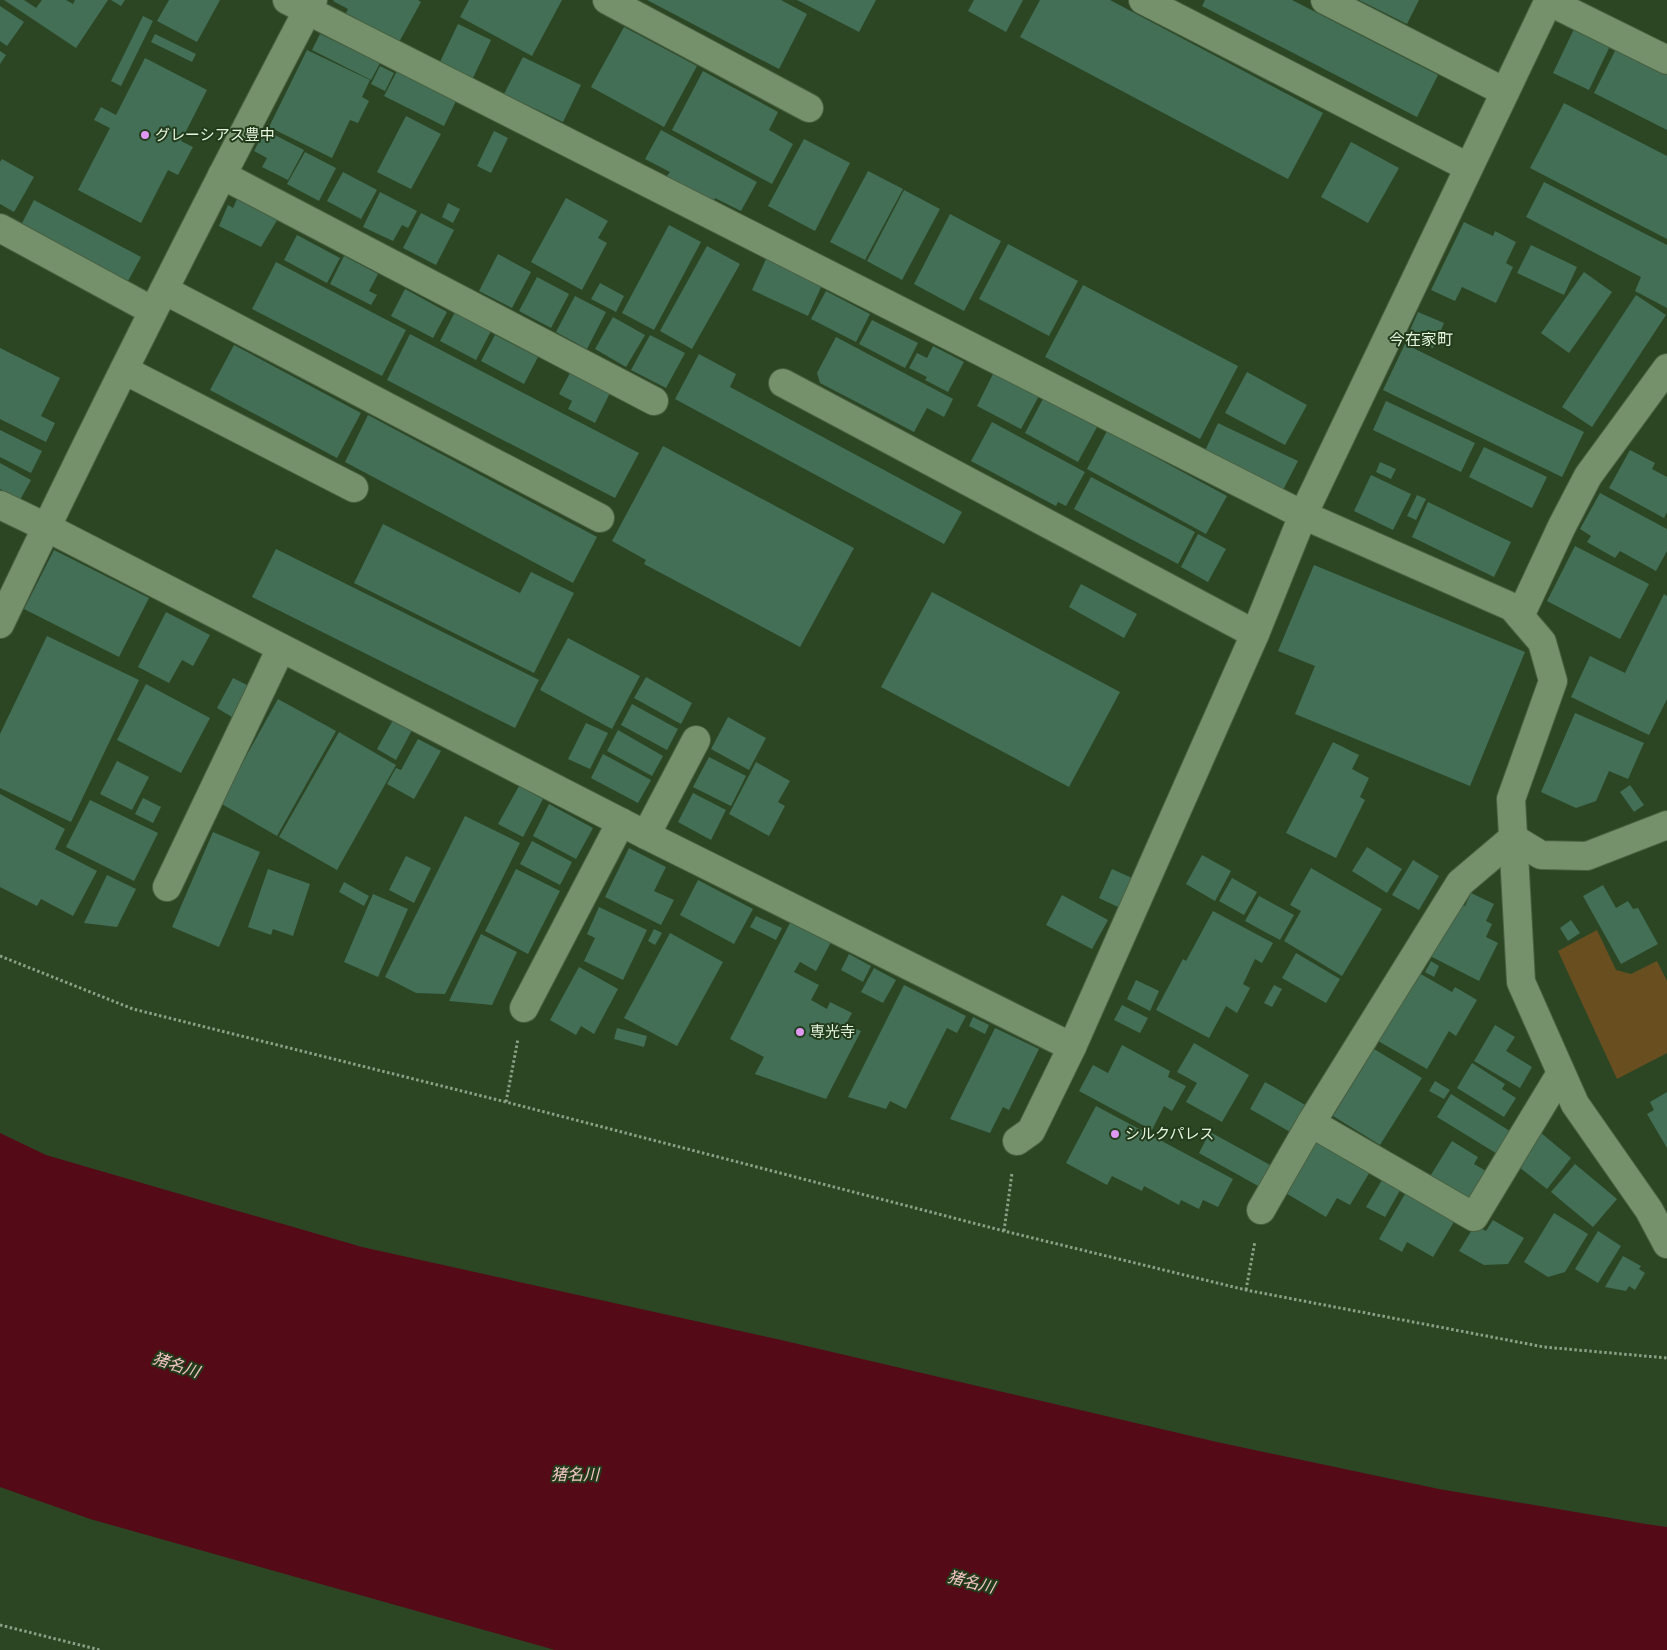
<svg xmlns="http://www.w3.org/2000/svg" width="1667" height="1650" viewBox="0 0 1667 1650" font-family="'Times New Roman','Noto Sans JP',serif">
<rect width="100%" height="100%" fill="#2c4624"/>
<polygon fill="#694e20" points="1597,930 1616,970 1631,974 1657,961 1667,981 1667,1053 1617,1079 1558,951"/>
<polygon fill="#540b17" points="0,1133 46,1155 362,1247 781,1340 1217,1442 1439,1489 1646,1524 1667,1527 1667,1650 555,1650 90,1519 0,1487"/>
<g fill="#426f56">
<polygon points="4,0 24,0 36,8 42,0 66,0 73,4 75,0 108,0 76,48"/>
<polygon points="111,0 125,0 121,6"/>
<polygon points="169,0 220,0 197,42 157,21"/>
<polygon points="334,0 418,0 421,2 398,44 356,22 357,19 346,13 348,9 333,1"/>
<polygon points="469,0 562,0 532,56 460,17"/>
<polygon points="647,0 781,0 807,14 779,69"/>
<polygon points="797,0 876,0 859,32"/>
<polygon points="974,0 1023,0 1006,32 968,11"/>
<polygon points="1040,0 1110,0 1323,113 1288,179 1020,37"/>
<polygon points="1205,0 1292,0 1438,75 1417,117 1202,6"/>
<polygon points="1359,0 1419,0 1407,24"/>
<polygon points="0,6 24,22 7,46 0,41"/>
<polygon points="143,16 153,21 121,86 111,81"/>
<polygon points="458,24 491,40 472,80 439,64"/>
<polygon points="624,27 697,66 664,127 591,87"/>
<polygon points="1574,29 1610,46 1589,90 1553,73"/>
<polygon points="155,34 196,54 192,62 151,42"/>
<polygon points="320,34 380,63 371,80 312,50"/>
<polygon points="1616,49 1667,75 1667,130 1594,93"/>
<polygon points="307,50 370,80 362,97 369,101 358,123 350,120 332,158 269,127"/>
<polygon points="0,51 6,55 0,64"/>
<polygon points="523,57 581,85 563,122 504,94"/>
<polygon points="145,58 207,90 181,141 193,147 178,175 168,170 141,223 78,190 110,128 94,120 101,107 116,115"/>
<polygon points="380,66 394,73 385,91 371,84"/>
<polygon points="397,71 456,101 444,126 384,96"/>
<polygon points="703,71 778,112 769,130 793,144 772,184 672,130"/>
<polygon points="1564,103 1667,156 1667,239 1530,168"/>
<polygon points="406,116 441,134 411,189 377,172"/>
<polygon points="265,130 304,150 288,180 262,167 267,158 254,151"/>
<polygon points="661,130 757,182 741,211 715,198 713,202 667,176 670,172 645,159"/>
<polygon points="494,131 508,138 491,173 477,166"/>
<polygon points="804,139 850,163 815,231 768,206"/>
<polygon points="1351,142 1399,168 1368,223 1321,197"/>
<polygon points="305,152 336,168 319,201 287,184"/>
<polygon points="2,159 34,177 14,212 0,204 0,162"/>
<polygon points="868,171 903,189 865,260 830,242"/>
<polygon points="343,172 377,190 361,219 327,201"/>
<polygon points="1544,182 1667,245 1667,308 1635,291 1641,277 1526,217"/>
<polygon points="904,190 940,209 902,280 867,261"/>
<polygon points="380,192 417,211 408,228 402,225 393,241 363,227"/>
<polygon points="566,198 608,221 598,238 607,243 582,290 531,262"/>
<polygon points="237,199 258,210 259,207 279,217 261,247 219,226 228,205 233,208"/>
<polygon points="34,200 141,257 127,283 20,227"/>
<polygon points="448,203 460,209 453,223 442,217"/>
<polygon points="421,213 454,230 436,265 403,248"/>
<polygon points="950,214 1001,241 964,311 914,284"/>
<polygon points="1464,222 1493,236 1495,231 1516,242 1506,263 1513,267 1496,303 1462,287 1455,301 1431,290"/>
<polygon points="669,225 701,242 654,330 622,313"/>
<polygon points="297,235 340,258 327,283 284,260"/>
<polygon points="1008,244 1078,281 1049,336 979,299"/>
<polygon points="1531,245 1577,267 1564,295 1517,273"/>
<polygon points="707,246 740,264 692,349 660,331"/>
<polygon points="498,254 531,272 512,308 479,291"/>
<polygon points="344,256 378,274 369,291 377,295 371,305 330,284"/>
<polygon points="766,259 822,285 808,316 752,290"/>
<polygon points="276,262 406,330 382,376 252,309"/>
<polygon points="1584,272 1612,292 1569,353 1541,333"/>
<polygon points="537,277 569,294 551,328 519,311"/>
<polygon points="600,283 624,296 616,312 591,299"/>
<polygon points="1083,285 1238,366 1200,439 1045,357"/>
<polygon points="405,289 447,312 433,338 391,316"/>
<polygon points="826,291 870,314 856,342 811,319"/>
<polygon points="1636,295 1666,315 1592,427 1562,407"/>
<polygon points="575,296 606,312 587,349 556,332"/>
<polygon points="455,312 491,331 476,360 440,341"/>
<polygon points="1418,312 1444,323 1433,348 1407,337"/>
<polygon points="613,317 645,335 626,367 595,349"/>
<polygon points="872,320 918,343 905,368 859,344"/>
<polygon points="410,334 639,453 615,498 387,380"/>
<polygon points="495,335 538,357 524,384 481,361"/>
<polygon points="650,335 685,353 666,388 631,370"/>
<polygon points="836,337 953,399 944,417 927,408 914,432 820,383 817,373"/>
<polygon points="1405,344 1584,432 1562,477 1383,390"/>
<polygon points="234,345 361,413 337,458 210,390"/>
<polygon points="933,346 964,362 948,392 925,380 927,377 909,368 917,353 927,358"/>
<polygon points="0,348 60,378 41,416 55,423 46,442 0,419"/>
<polygon points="699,354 736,374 730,387 962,512 944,544 675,399"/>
<polygon points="995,370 1040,394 1021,429 977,406"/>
<polygon points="1247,372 1307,405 1285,445 1225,413"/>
<polygon points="570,373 610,393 595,423 568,409 572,401 559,394"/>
<polygon points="1044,397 1097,427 1078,462 1025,433"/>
<polygon points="1386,401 1475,443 1461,472 1373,430"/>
<polygon points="368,415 597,537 573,583 345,462"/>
<polygon points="992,422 1085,472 1066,506 1058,502 1056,506 971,461"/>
<polygon points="1218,423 1298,461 1283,490 1204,453"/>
<polygon points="0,430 42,451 31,473 0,457"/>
<polygon points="1107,431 1227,496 1206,534 1087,469"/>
<polygon points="663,446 854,548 800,647 644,564 646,560 612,541"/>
<polygon points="1484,447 1547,477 1532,508 1469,477"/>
<polygon points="1630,450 1655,463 1652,469 1667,477 1667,512 1664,518 1609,488"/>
<polygon points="1380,462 1396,469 1391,479 1376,472"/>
<polygon points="0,463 31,480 20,500 0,489"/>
<polygon points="1371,475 1411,494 1393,530 1354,511"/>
<polygon points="1091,477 1195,532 1178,564 1074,509"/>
<polygon points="1600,493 1667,529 1667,551 1656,571 1620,551 1615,558 1587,542 1591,536 1580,529"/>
<polygon points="1417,495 1426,499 1416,520 1407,516"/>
<polygon points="1428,502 1511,542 1494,577 1412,537"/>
<polygon points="383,524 520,593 531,572 574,593 534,673 354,583"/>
<polygon points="1198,534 1226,549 1208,582 1181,567"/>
<polygon points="1575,546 1649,584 1620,639 1547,601"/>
<polygon points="276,549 539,680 515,728 252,597"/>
<polygon points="54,550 149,598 119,657 24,609"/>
<polygon points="1314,565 1525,652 1470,786 1295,714 1315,666 1278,651"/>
<polygon points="1081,584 1137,614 1124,638 1069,607"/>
<polygon points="932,592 1120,692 1069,787 881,687"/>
<polygon points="1664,594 1667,596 1667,699 1649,735 1571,697 1590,656 1625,673"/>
<polygon points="166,612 210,635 193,666 182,660 169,683 138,667"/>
<polygon points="47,636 139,680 71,822 0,788 0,734"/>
<polygon points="568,638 640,676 612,729 540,690"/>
<polygon points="646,677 692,703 681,724 634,698"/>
<polygon points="233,678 249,686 232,717 217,708"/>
<polygon points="146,684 210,718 181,773 117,740"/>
<polygon points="278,699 336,731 277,836 220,803"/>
<polygon points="632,704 678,729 667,750 621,725"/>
<polygon points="1575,713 1644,743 1628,779 1609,771 1596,801 1576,808 1541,792"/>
<polygon points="728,717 766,738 749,770 711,749"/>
<polygon points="393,720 412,730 396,760 377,749"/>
<polygon points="586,723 608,733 590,769 568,759"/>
<polygon points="618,730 663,756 652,776 607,751"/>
<polygon points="339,732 396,765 337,870 279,837"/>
<polygon points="418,739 441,751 414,799 387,784 396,768 401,770"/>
<polygon points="1333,742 1359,755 1352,769 1369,778 1360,797 1365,800 1336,858 1286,833"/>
<polygon points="603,754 651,780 638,803 591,778"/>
<polygon points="709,757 746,776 731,806 693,787"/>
<polygon points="117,761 149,777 132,810 100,794"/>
<polygon points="756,762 790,781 778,802 785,806 769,836 729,814"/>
<polygon points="1630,785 1644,805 1634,812 1620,792"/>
<polygon points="519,786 543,799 523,837 498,824"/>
<polygon points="693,793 726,810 711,840 678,822"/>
<polygon points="0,794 65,829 55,849 97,871 73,916 41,899 37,906 0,887"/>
<polygon points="143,798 161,807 153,823 135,814"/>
<polygon points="90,800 158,833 134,881 66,847"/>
<polygon points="549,804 593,828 576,859 533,836"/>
<polygon points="465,816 520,843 445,994 416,993 385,977"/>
<polygon points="213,832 260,852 219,947 172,927"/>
<polygon points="532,841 572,862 560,885 520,864"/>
<polygon points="1367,847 1402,869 1387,893 1352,871"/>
<polygon points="629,848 666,867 654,891 674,900 661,925 605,897"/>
<polygon points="1202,855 1231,871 1215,901 1186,884"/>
<polygon points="406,856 431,868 414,903 389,890"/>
<polygon points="1413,860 1439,876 1419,910 1392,895"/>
<polygon points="1311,868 1382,909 1342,976 1284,941 1301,911 1290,905"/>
<polygon points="268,869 310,884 293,936 273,929 271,935 248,927"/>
<polygon points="516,869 560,891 528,954 485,931"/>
<polygon points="1112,869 1132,878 1120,908 1099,898"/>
<polygon points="107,875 136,889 117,927 84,923"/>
<polygon points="1232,878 1257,892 1244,915 1219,901"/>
<polygon points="698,880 753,909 734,944 680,915"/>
<polygon points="344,882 369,896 364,906 339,892"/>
<polygon points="1603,885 1616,908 1628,901 1633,909 1638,908 1658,944 1621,964 1583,896"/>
<polygon points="1471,893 1494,904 1486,921 1492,924 1486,937 1498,943 1479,981 1430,956 1457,902 1465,906"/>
<polygon points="373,894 408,909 378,977 344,962"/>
<polygon points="1062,895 1108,920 1092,949 1046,925"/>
<polygon points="1259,896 1294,915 1280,940 1245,921"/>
<polygon points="599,907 647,930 623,980 584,961 595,938 587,934"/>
<polygon points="1213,911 1273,943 1262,963 1255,959 1243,984 1250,988 1237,1013 1226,1006 1209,1038 1156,1010 1183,959 1186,961"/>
<polygon points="756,916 782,928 776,940 750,927"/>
<polygon points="1571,920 1580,933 1568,941 1560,928"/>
<polygon points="791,921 831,942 816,971 800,962 794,972 819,985 811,1000 827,1009 830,1002 852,1013 846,1024 861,1031 826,1099 755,1074 764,1057 730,1039"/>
<polygon points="654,929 662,933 655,945 648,941"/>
<polygon points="670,933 723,962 677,1046 624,1018"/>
<polygon points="481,934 517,952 492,1005 449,1001"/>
<polygon points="1296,953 1340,979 1326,1003 1282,978"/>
<polygon points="849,954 871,966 863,982 841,970"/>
<polygon points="1431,961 1439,966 1434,977 1425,972"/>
<polygon points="579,967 618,989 594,1034 581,1026 576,1035 550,1020"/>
<polygon points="874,968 896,980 883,1003 861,992"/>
<polygon points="1419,973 1452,992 1455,987 1477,1000 1456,1036 1449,1031 1427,1069 1378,1041"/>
<polygon points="1136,980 1159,991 1150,1011 1127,999"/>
<polygon points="904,985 966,1016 957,1033 947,1028 906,1109 890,1101 886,1109 848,1097"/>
<polygon points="1274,985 1282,989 1272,1007 1264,1003"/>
<polygon points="1122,1005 1148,1018 1140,1033 1114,1020"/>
<polygon points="973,1017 989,1025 985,1034 969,1026"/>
<polygon points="1495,1025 1515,1037 1506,1051 1532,1067 1520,1088 1474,1061"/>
<polygon points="617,1028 647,1036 644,1047 614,1039"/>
<polygon points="995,1028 1039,1049 1009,1110 1003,1107 990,1133 950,1119"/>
<polygon points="1194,1043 1249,1075 1222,1122 1186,1102 1197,1083 1177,1072"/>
<polygon points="1122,1045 1170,1071 1168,1077 1186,1086 1172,1111 1164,1106 1152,1130 1079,1091 1093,1065 1108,1073"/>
<polygon points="1374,1049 1422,1078 1380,1145 1333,1116"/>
<polygon points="1472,1063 1505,1084 1502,1089 1516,1098 1504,1117 1457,1088"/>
<polygon points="1435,1081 1450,1090 1444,1099 1429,1091"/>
<polygon points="1265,1082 1307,1106 1292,1133 1250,1109"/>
<polygon points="1667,1092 1667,1148 1647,1114 1654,1110 1650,1102"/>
<polygon points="1451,1094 1513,1133 1499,1155 1437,1117"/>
<polygon points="1096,1106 1233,1179 1218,1207 1203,1200 1199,1209 1181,1200 1179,1205 1144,1186 1142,1191 1112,1176 1107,1185 1066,1163"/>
<polygon points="1210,1132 1272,1166 1260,1187 1199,1153"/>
<polygon points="1540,1132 1571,1158 1547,1189 1515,1164"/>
<polygon points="1316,1137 1371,1170 1350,1205 1337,1198 1326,1217 1284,1192"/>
<polygon points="1452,1141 1478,1157 1474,1164 1486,1171 1468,1201 1429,1178"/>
<polygon points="1575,1164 1617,1199 1593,1227 1551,1192"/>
<polygon points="1385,1175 1403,1185 1385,1217 1366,1207"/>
<polygon points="1409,1187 1458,1215 1433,1257 1407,1242 1402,1252 1379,1239"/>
<polygon points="1554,1213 1588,1234 1565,1272 1548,1277 1524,1262"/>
<polygon points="1493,1220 1524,1238 1508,1264 1484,1265 1459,1251 1475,1225 1486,1231"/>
<polygon points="1598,1231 1621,1246 1598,1283 1575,1269"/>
<polygon points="1623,1256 1641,1266 1639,1269 1645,1273 1635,1290 1629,1286 1626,1291 1605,1287"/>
</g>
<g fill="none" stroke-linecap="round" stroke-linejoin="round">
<defs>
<g id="minor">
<polyline points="287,0 1303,515 1512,607 1542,642 1553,681 1511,799 1521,982 1575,1104 1649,1210 1667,1244"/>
<polyline points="607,0 809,108"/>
<polyline points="1143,0 1468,167"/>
<polyline points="1325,0 1505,92"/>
<polyline points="1548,1 1667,60"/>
<polyline points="222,175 654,401"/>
<polyline points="0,228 153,311"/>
<polyline points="164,290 600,518"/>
<polyline points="124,370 354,488"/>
<polyline points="783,383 1255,634"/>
<polyline points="0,505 46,527 646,835 1072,1047"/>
<polyline points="1520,616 1562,526 1588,476 1667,368"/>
<path d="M0,624c100,-210 205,-418 313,-624"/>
<polyline points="646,835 696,740"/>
<polyline points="167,887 281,648"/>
<polyline points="524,1008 621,822"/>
<polyline points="1561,1073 1474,1217 1311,1123 1460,883 1513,838 1541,855 1587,856 1667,825"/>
<polyline points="1017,1141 1031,1131 1072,1047 1255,634 1303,515 1549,0"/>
<polyline points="1261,1210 1311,1123"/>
</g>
</defs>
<use href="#minor" stroke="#4a6042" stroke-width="30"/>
<g stroke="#8ca085" stroke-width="3" stroke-dasharray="2.5 2.5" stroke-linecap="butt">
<polyline points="0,956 133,1009 506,1102 1004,1231 1246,1290 1544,1347 1667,1358"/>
<polyline points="506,1102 518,1039"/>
<polyline points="1004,1231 1012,1173"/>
<polyline points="1246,1290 1255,1241"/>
<polyline points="0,1625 100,1650"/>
</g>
<use href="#minor" stroke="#74916b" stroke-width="28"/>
</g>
<g fill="#de98f2" stroke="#223b1a" stroke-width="2">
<circle cx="145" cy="135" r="5"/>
<circle cx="800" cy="1032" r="5"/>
<circle cx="1115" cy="1134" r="5"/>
</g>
<g text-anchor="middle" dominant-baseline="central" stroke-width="4" stroke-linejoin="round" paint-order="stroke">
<g font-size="15" fill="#e5f5e0" stroke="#223b1a" text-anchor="start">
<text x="155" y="135">グレーシアス豊中</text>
<text x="810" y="1032">専光寺</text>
<text x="1125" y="1134">シルクパレス</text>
</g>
<g font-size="16" fill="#e5f5e0" stroke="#223b1a">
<text x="1421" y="339">今在家町</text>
</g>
<g font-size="16" font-style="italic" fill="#f4c6c5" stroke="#223b1a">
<text transform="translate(176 1365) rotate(18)">猪名川</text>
<text x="575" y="1474">猪名川</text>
<text transform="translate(971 1582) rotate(14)">猪名川</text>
</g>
</g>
</svg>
